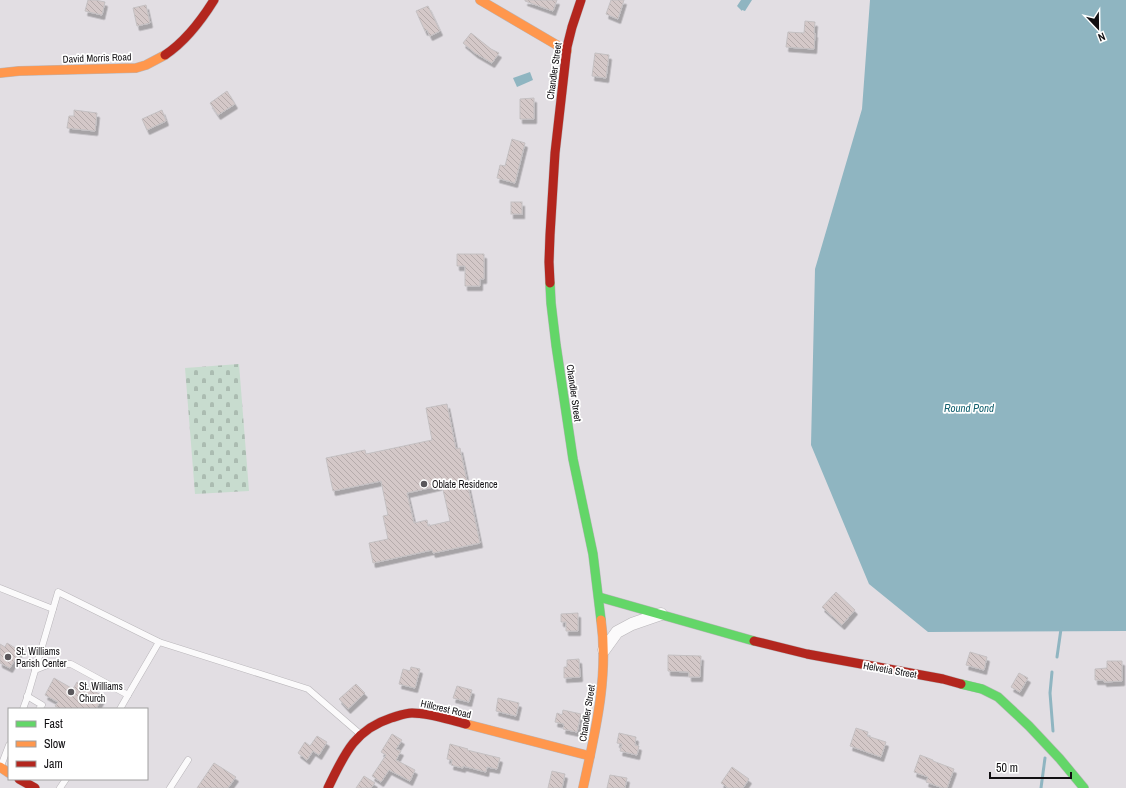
<svg xmlns="http://www.w3.org/2000/svg" width="1126" height="788" viewBox="0 0 1126 788" font-family="'Archivo Narrow',sans-serif">
<defs>
<pattern id="cemetery-stones" width="16" height="16" patternUnits="userSpaceOnUse"><rect width="16" height="16" fill="#c8dccf"/><path d="M2 7V4a2 2 0 0 1 4 0v3zM10 15v-3a2 2 0 0 1 4 0v3z" fill="#abbcb1"/></pattern>
<pattern id="building-back-hatch" width="6" height="6" patternUnits="userSpaceOnUse"><rect width="6" height="6" fill="#d4c8c8"/><path d="M-1 5l2 2M0 0l6 6M5-1l2 2" fill="none" stroke="#b5abab"/></pattern>
<filter id="shadow"><feDropShadow dx="2.5" dy="4.5" stdDeviation="0" flood-color="#0004"/></filter>
</defs>
<rect width="100%" height="100%" fill="#e2dee3"/>
<polygon fill="url(#cemetery-stones)" points="239,364 249,491 195,494 185,368"/>
<g fill="#8fb5c1">
<polygon points="741,0 752,0 745,11 742,10 742,11 737,6"/>
<polygon points="870,0 1126,0 1126,631 928,632 869,584 811,445 815,269 862,109"/>
<polygon points="530,72 533,80 517,87 513,78"/>
</g>
<g fill="none" stroke-linecap="round" stroke-linejoin="round">
<g stroke="#8fb5c1" stroke-width="3">
<polyline points="1057,657 1061,629"/>
<polyline points="1052,672 1050,693 1053,731"/>
<polyline points="1041,788 1045,758"/>
</g>
</g>
<g fill="url(#building-back-hatch)" stroke="#c4c0c2" fill-rule="evenodd" filter="url(#shadow)">
<polygon points="88,0 95,0 105,2 102,15 85,11"/>
<polygon points="525,0 557,0 553,11 525,1"/>
<polygon points="611,0 624,0 618,19 606,14"/>
<polygon points="146,5 150,23 137,26 133,8"/>
<polygon points="428,6 440,31 430,36 427,30 425,31 416,11"/>
<polygon points="805,21 815,22 814,33 815,33 814,49 786,47 788,32 804,33"/>
<polygon points="471,33 491,49 499,53 492,63 475,53 463,43"/>
<polygon points="595,53 609,55 606,78 592,76"/>
<polygon points="227,91 235,104 218,115 210,103"/>
<polygon points="534,98 534,119 520,119 520,99"/>
<polygon points="74,110 97,113 95,131 67,128 69,116 74,116"/>
<polygon points="162,110 166,121 147,130 142,119"/>
<polygon points="512,139 525,143 515,183 497,178 500,165 505,166"/>
<rect x="511" y="202" width="11" height="12"/>
<polygon points="457,254 484,254 484,279 480,279 480,286 465,286 465,266 457,266"/>
<path d="M447,404l9,45 4,-1 20,95 -47,10 -1,-3 -59,13 -4,-20 19,-4 -5,-23 5,-1 -7,-34 -48,10 -7,-33 39,-8 1,4 66,-14 -6,-32zM442,485l8,36 -22,5 -1,-6 -13,3 -7,-30z"/>
<polygon points="836,592 855,610 842,625 822,607"/>
<polygon points="578,613 578,631 566,631 566,622 561,622 561,614"/>
<polygon points="7,643 20,651 10,668 0,663 0,644 5,647"/>
<polygon points="970,652 987,657 984,670 966,665"/>
<polygon points="668,655 701,656 700,677 689,677 689,672 668,671"/>
<polygon points="579,659 580,677 564,678 564,667 567,667 567,660"/>
<polygon points="1107,661 1122,661 1122,681 1104,682 1104,680 1095,680 1095,669 1107,668"/>
<polygon points="411,667 420,669 415,688 399,684 403,669 410,671"/>
<polygon points="1019,673 1028,678 1020,692 1011,687"/>
<polygon points="54,678 73,689 77,682 103,696 96,709 61,709 55,706 58,702 45,695"/>
<polygon points="356,684 365,693 348,709 339,699"/>
<polygon points="457,686 472,690 469,702 453,698"/>
<polygon points="498,698 519,703 516,716 496,711"/>
<polygon points="563,710 581,714 577,732 563,729 564,724 555,722 557,713 562,715"/>
<polygon points="856,728 868,732 867,736 886,742 881,757 850,746"/>
<polygon points="619,733 636,737 635,745 639,746 637,755 620,751 622,744 617,743"/>
<polygon points="392,734 402,740 396,749 401,751 396,760 415,770 410,781 389,770 381,782 372,776 386,755 381,752"/>
<polygon points="317,736 327,742 319,755 313,751 307,760 298,753 305,742 310,746"/>
<polygon points="450,744 468,749 467,750 500,758 497,769 487,767 486,772 463,766 463,768 451,765 452,760 447,759"/>
<polygon points="920,755 933,760 933,761 954,769 947,788 943,788 926,782 928,777 914,772"/>
<polygon points="214,763 236,777 228,788 197,788"/>
<polygon points="732,767 749,779 743,788 728,788 721,783"/>
<polygon points="552,771 565,774 562,788 548,788"/>
<polygon points="610,775 627,778 625,788 607,788"/>
<polygon points="364,776 375,783 371,788 356,788"/>
</g>
<g fill="none" stroke-linecap="round" stroke-linejoin="round">
<defs>
<g id="lane">
<polyline points="0,588 53,609"/>
<polyline points="35,670 50,664 71,664 128,695 159,642"/>
<polyline points="27,696 42,705 39,709"/>
<polyline points="23,709 27,698 58,592 159,642 308,689 359,733"/>
<polyline points="120,709 128,695"/>
<polyline points="1,766 9,745"/>
<polyline points="60,788 66,779"/>
<polyline points="170,788 188,760"/>
</g>
<polyline id="street" points="604,650 617,632 632,624 661,614"/>
<g id="fast">
<polyline points="550,283 551,303 556,345 573,459 593,554 601,620"/>
<polyline points="599,597 754,641"/>
<polyline points="961,684 982,689 998,697 1029,726 1060,759 1084,788"/>
</g>
<g id="slow">
<polyline points="480,0 567,51"/>
<polyline points="0,73 19,71 136,68 146,65 165,55"/>
<polyline points="466,724 590,756"/>
<polyline points="0,767 9,773"/>
<path d="M583,788c12,-55 26,-111 18,-168"/>
</g>
<g id="jam">
<path d="M165,55c21,-14 36,-34 49,-55"/>
<polyline points="550,283 549,262 550,235 555,153 567,47 572,27 581,0"/>
<polyline points="754,641 807,654 943,679 961,684"/>
<polyline points="19,779 35,788"/>
<path d="M328,788c16,-33 26,-58 63,-70 7,-2 14,-5 21,-5 19,0 37,7 54,11"/>
</g>
</defs>
<use href="#lane" stroke="#b9b6ba" stroke-width="7"/>
<use href="#street" stroke="#b9b6ba" stroke-width="13"/>
<use href="#fast" stroke="#b9b6ba" stroke-width="10"/>
<use href="#slow" stroke="#b9b6ba" stroke-width="10"/>
<use href="#jam" stroke="#b9b6ba" stroke-width="10"/>
<use href="#lane" stroke="#fbfafb" stroke-width="6"/>
<use href="#street" stroke="#fbfafb" stroke-width="12"/>
<use href="#fast" stroke="#63d668" stroke-width="9"/>
<use href="#slow" stroke="#ff974d" stroke-width="9"/>
<use href="#jam" stroke="#b3261e" stroke-width="9"/>
</g>
<g fill="#5a575b" stroke="#fff" stroke-width="1.5">
<circle cx="424" cy="484" r="4"/>
<circle cx="8" cy="657" r="4"/>
<circle cx="71" cy="692" r="4"/>
</g>
<g text-anchor="middle" dominant-baseline="central" stroke-width="3.5" stroke-linejoin="round" paint-order="stroke">
<g font-size="10" fill="#110f12" stroke="#fff">
<text transform="translate(97 58) rotate(-2)">David Morris Road</text>
<text transform="translate(554 71) rotate(-82)">Chandler Street</text>
<text transform="translate(574 393) rotate(82)">Chandler Street</text>
<text transform="translate(890 670) rotate(10)">Helvetia Street</text>
<text transform="translate(446 709) rotate(13)">Hillcrest Road</text>
<text transform="translate(587 713) rotate(-81)">Chandler Street</text>
</g>
<g font-size="10" fill="#110f12" stroke="#fff" text-anchor="start">
<text x="432" y="484">Oblate Residence</text>
<text x="16" y="651">St. Williams<tspan x="16" dy="12">Parish Center</tspan></text>
<text x="79" y="686">St. Williams<tspan x="79" dy="12">Church</tspan></text>
</g>
<g font-size="11" font-style="italic" fill="#13606f" stroke="#fff">
<text x="969" y="408">Round Pond</text>
</g>
</g>
<rect x="8" y="708" width="140" height="72" fill="#ffffff" stroke="#a09fa0"/>
<rect x="16" y="721" width="20" height="6" fill="#63d668" stroke="#a09fa0"/>
<text x="44" y="728" font-size="12" fill="#110f12">Fast</text>
<rect x="16" y="741" width="20" height="6" fill="#ff974d" stroke="#a09fa0"/>
<text x="44" y="748" font-size="12" fill="#110f12">Slow</text>
<rect x="16" y="761" width="20" height="6" fill="#b3261e" stroke="#a09fa0"/>
<text x="44" y="768" font-size="12" fill="#110f12">Jam</text>
<g transform="translate(1098 28) rotate(158)" stroke="#ffffff" stroke-width="3" paint-order="stroke">
<path d="M0-3L7 15L0 10L-7 15Z" fill="#110f12"/>
<text y="-6" font-size="11" font-weight="bold" text-anchor="middle" fill="#110f12">N</text>
</g>
<path d="M990 772v6h81v-6" fill="none" stroke="#110f12" stroke-width="2"/>
<text x="996" y="772" font-size="12" fill="#110f12" stroke="#ffffff" stroke-width="3" paint-order="stroke">50 m</text>
</svg>
